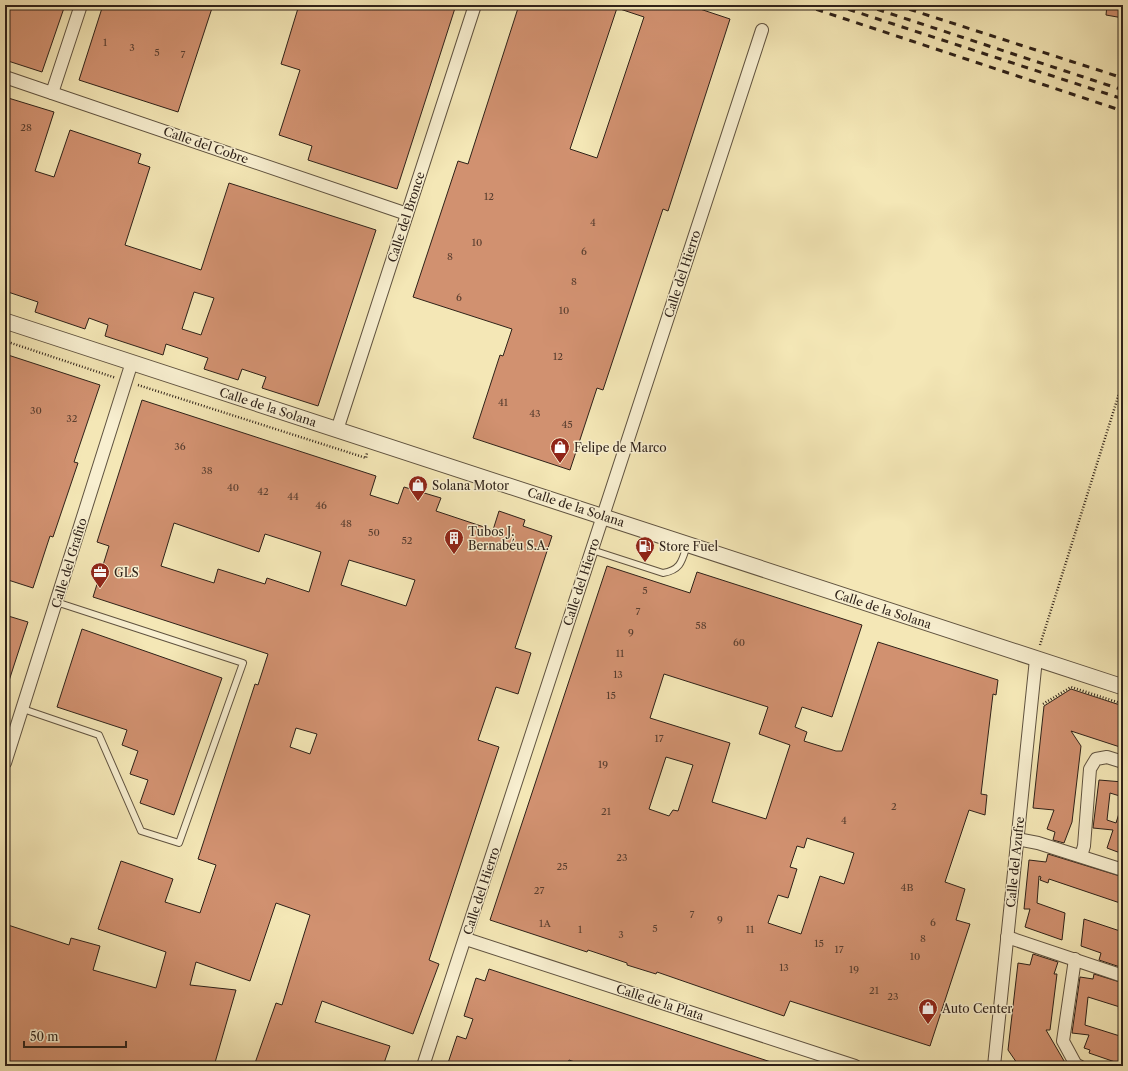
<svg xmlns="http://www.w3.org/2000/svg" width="1128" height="1071" viewBox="0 0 1128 1071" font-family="'Libre Caslon Text',serif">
<rect width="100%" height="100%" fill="#f4e7b6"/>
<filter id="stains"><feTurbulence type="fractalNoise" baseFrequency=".005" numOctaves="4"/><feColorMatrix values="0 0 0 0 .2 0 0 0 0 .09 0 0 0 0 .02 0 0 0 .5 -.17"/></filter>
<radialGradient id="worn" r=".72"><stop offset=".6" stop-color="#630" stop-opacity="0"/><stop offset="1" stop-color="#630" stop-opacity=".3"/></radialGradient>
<g fill="#d19170" stroke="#2f2219" fill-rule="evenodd">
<polygon points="5,5 65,5 42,72 5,60"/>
<polygon points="103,5 213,5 178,112 79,80"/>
<polygon points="299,5 456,5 397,189 308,160 312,146 279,135 300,70 281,64"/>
<path d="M519,5h169l42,14 -62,192 -5,-2 -60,181 -6,-2 -27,82 -97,-32 27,-83 3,1 9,-27 -99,-32 45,-136 10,3zM617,8l27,9 -47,141 -27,-9z"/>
<polygon points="1107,5 1123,5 1123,18 1106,15"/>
<path d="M5,97l49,15 -19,59 19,6 16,-47 71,24 -3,9 12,4 -25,78 76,25 28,-87 147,47 -58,176 -56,-18 4,-11 -24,-8 -4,11 -34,-11 4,-11 -42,-14 -3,11 -58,-19 3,-11 -19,-7 -4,11 -50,-17 3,-10 -33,-11zM194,292l20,6 -13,37 -19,-6z"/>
<polygon points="5,354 100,385 74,462 78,463 53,537 50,536 33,588 5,579"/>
<path d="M142,400l234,76 -6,19 28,9 6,-17 37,11 -5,13 57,19 6,-19 26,9 -2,6 29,10 -37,112 16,5 -13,41 -22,-7 -18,53 21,7 -70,213 10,4 -26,70 -91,-33 -7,21 75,24 -7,20h-129l22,-63 6,2 28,-90 -34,-12 -26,78 -54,-19 -6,23 46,5 -22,76h-209v-142l64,21 2,-7 29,8 -7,24 63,18 10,-36 -68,-23 23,-68 52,18 -8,23 35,11 16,-48 -18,-6 57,-175 3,1 10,-31 -175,-57 16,-51 -12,-4zM174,523l85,29 6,-18 56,18 -12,40 -42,-14 -2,6 -47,-15 -4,14 -53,-17zM349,560l66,20 -9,26 -65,-21zM296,728l21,6 -7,20 -20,-7z"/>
<path d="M607,566l83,27 7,-21 165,53 -30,92 -30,-10 -7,20 12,5 -3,9 32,10h6l36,-109 120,38 -2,15 -3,-1 -12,100 6,1 -2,20 -16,-5 -24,72 20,7 -9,31 14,4 -40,122 -140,-45 -6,15 -127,-44 -1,2 -29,-9v-2l-39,-13 -1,2 -97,-32zM664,674l104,33 -9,27 31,11 -24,74 -54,-17 18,-59 -80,-25zM666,757l27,8 -15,46 -5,-1 -4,6 -20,-7zM807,838l47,15 -10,31 -24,-8 -19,58 -33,-11 10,-28 10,3 9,-29 -7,-2 7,-21 7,2z"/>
<polygon points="5,615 28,622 7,687 5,687"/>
<polygon points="82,629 222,678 174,815 140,803 148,780 130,774 138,751 122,745 127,730 57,707"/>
<polygon points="1071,689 1123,706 1123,748 1071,731 1081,746 1072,822 1064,843 1053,840 1055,832 1047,829 1054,810 1033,808 1044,706"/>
<polygon points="1099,780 1123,782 1123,797 1110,793 1107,820 1116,823 1121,807 1123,807 1123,854 1107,848 1113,830 1093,828"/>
<polygon points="1048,854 1123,877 1123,904 1049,879 1048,883 1040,880 1041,877 1039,876 1037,903 1065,913 1062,940 1025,927 1030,909 1024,909 1029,860 1046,862"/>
<polygon points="1084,919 1123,932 1123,968 1099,960 1101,953 1081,946"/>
<polygon points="1033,954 1058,962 1054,974 1057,974 1050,1030 1046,1030 1067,1066 1019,1066 1008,1050 1018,963 1030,965"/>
<polygon points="489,969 777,1064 777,1066 586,1066 569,1060 567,1066 447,1066 457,1036 466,1039 473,1019 464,1016 476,978 485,981"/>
<polygon points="1094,974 1123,983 1123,1008 1088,997 1085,1025 1123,1037 1123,1060 1119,1059 1118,1063 1089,1053 1090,1050 1084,1048 1089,1035 1072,1033 1080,977 1093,979"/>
</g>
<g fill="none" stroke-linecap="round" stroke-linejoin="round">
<defs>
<g id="service">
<path d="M592,550l71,23c18,-3 19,-12 24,-28"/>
<polyline points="23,709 99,735 141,831 179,843 243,663 56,602"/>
</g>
<g id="minor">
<polyline points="5,77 407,214"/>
<polyline points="52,93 81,5"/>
<polyline points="337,430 475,5"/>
<polyline points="5,763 132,362"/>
<polyline points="1017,839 1038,843 1123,870"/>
<polyline points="1081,856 1084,846 1090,769 1096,759 1107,757 1123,762"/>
<polyline points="1007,937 1123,976"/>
<polyline points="466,939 855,1066"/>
<polyline points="1075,959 1063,1041 1076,1065 1079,1066"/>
<polyline points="423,1066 762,30"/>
<polyline points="994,1066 1036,659"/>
</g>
<polyline id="tertiary" points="5,321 1123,687"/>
</defs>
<use href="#service" stroke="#605340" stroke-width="8"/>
<use href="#minor" stroke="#605340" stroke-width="14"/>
<use href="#tertiary" stroke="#605340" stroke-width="17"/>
<g stroke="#2f2219" stroke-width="2.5" stroke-dasharray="1 2" stroke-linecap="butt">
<polyline points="5,341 116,378"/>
<polyline points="138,385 366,458 367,453"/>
<polyline points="1040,645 1123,381"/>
<polyline points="1043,704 1071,687 1123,704"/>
</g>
<use href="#service" stroke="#f8efd0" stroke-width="6"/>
<use href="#minor" stroke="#f8efd0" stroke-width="12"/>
<use href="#tertiary" stroke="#f8efd0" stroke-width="15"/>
<g stroke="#2f2219" stroke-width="3" stroke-dasharray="7 7" stroke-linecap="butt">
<polyline points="803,5 1123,111"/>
<polyline points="835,5 1123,99"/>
<polyline points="864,5 1123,90"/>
<polyline points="896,5 1123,78"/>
</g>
</g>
<defs>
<symbol id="shop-pin" viewBox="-11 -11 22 30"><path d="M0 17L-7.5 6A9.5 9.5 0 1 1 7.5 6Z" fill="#8f2418" stroke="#f8efd0"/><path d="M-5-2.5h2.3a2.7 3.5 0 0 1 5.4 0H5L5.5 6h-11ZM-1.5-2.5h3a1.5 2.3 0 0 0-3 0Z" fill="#fff"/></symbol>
<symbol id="building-pin" viewBox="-11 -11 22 30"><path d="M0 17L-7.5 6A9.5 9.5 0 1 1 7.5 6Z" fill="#8f2418" stroke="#f8efd0"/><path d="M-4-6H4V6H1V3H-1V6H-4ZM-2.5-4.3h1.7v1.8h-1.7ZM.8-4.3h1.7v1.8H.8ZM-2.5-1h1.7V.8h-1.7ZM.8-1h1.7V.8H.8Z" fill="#fff"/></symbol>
<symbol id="fuel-pin" viewBox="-11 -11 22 30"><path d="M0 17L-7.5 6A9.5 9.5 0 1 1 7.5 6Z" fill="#8f2418" stroke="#f8efd0"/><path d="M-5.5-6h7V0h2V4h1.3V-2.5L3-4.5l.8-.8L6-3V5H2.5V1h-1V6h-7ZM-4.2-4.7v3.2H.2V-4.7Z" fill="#fff"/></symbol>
<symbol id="office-pin" viewBox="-11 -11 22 30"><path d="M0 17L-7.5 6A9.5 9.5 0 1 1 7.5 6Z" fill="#8f2418" stroke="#f8efd0"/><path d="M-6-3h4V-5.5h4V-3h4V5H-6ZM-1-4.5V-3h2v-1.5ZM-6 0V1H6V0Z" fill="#fff"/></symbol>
</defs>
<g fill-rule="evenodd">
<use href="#shop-pin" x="549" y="436" width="22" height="30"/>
<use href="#shop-pin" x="407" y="474" width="22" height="30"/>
<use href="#building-pin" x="443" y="527" width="22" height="30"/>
<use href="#fuel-pin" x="634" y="535" width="22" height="30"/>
<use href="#office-pin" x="89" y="561" width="22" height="30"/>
<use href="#shop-pin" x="917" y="997" width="22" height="30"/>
</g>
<g text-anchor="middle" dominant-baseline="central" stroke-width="3" stroke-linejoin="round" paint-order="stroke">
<g font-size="10" fill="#583e2f">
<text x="105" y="42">1</text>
<text x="132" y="47">3</text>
<text x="157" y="52">5</text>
<text x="183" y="54">7</text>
<text x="26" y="127">28</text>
<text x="489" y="196">12</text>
<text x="593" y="222">4</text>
<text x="477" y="242">10</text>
<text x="584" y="251">6</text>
<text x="450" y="256">8</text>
<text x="574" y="281">8</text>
<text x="459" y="297">6</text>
<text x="564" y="310">10</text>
<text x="558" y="356">12</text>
<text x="503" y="402">41</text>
<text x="36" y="410">30</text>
<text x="535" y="413">43</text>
<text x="72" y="418">32</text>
<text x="567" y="424">45</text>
<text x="180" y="446">36</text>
<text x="207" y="470">38</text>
<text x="233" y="487">40</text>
<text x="263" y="491">42</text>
<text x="293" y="496">44</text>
<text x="321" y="505">46</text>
<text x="346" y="523">48</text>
<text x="374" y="532">50</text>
<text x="407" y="540">52</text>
<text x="645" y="590">5</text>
<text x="638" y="611">7</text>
<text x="701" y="625">58</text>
<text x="631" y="632">9</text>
<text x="739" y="642">60</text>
<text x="620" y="653">11</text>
<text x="618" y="674">13</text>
<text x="611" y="695">15</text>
<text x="659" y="738">17</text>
<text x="603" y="764">19</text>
<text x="894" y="806">2</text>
<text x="606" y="811">21</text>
<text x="844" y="820">4</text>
<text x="622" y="857">23</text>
<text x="562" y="866">25</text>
<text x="907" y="887">4B</text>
<text x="539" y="890">27</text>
<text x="692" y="914">7</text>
<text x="720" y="919">9</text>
<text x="933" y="922">6</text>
<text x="545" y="923">1A</text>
<text x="655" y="928">5</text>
<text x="580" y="929">1</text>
<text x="750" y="929">11</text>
<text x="621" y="934">3</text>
<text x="923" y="938">8</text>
<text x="819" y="943">15</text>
<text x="839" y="949">17</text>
<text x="915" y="956">10</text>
<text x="784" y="967">13</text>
<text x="854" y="969">19</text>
<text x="874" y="990">21</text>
<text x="893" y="996">23</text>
</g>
<g font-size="12" fill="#2f2219" stroke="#f8efd0">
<text transform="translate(206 145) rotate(19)">Calle del Cobre</text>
<text transform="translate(406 217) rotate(-72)">Calle del Bronce</text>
<text transform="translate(682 274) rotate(-72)">Calle del Hierro</text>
<text transform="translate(268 407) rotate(18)">Calle de la Solana</text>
<text transform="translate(576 507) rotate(18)">Calle de la Solana</text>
<text transform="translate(69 563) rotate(-73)">Calle del Grafito</text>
<text transform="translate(581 582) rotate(-72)">Calle del Hierro</text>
<text transform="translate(883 609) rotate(18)">Calle de la Solana</text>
<text transform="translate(1015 862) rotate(-84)">Calle del Azufre</text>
<text transform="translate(481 891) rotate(-72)">Calle del Hierro</text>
<text transform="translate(660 1002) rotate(18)">Calle de la Plata</text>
</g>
<g font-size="12" fill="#2f2219" stroke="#f8efd0" text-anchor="start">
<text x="574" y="447">Felipe de Marco</text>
<text x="432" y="485">Solana Motor</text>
<text x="468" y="531">Tubos J.<tspan x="468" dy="14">Bernabéu S.A.</tspan></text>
<text x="659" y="546">Store Fuel</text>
<text x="114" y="572">GLS</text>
<text x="942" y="1008">Auto Center</text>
</g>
</g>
<rect width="1128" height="1071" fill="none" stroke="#f4e7b6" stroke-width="20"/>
<rect x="6" y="6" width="1116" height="1059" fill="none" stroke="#2f2219" stroke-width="2"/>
<rect x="10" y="10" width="1108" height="1051" fill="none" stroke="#2f2219"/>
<path d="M24 1041v6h102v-6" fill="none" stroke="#2f2219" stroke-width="2"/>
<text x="30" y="1041" font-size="12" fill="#2f2219" stroke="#f8efd0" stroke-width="3" paint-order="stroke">50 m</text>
<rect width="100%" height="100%" filter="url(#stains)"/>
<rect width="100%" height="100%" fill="url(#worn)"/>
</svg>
